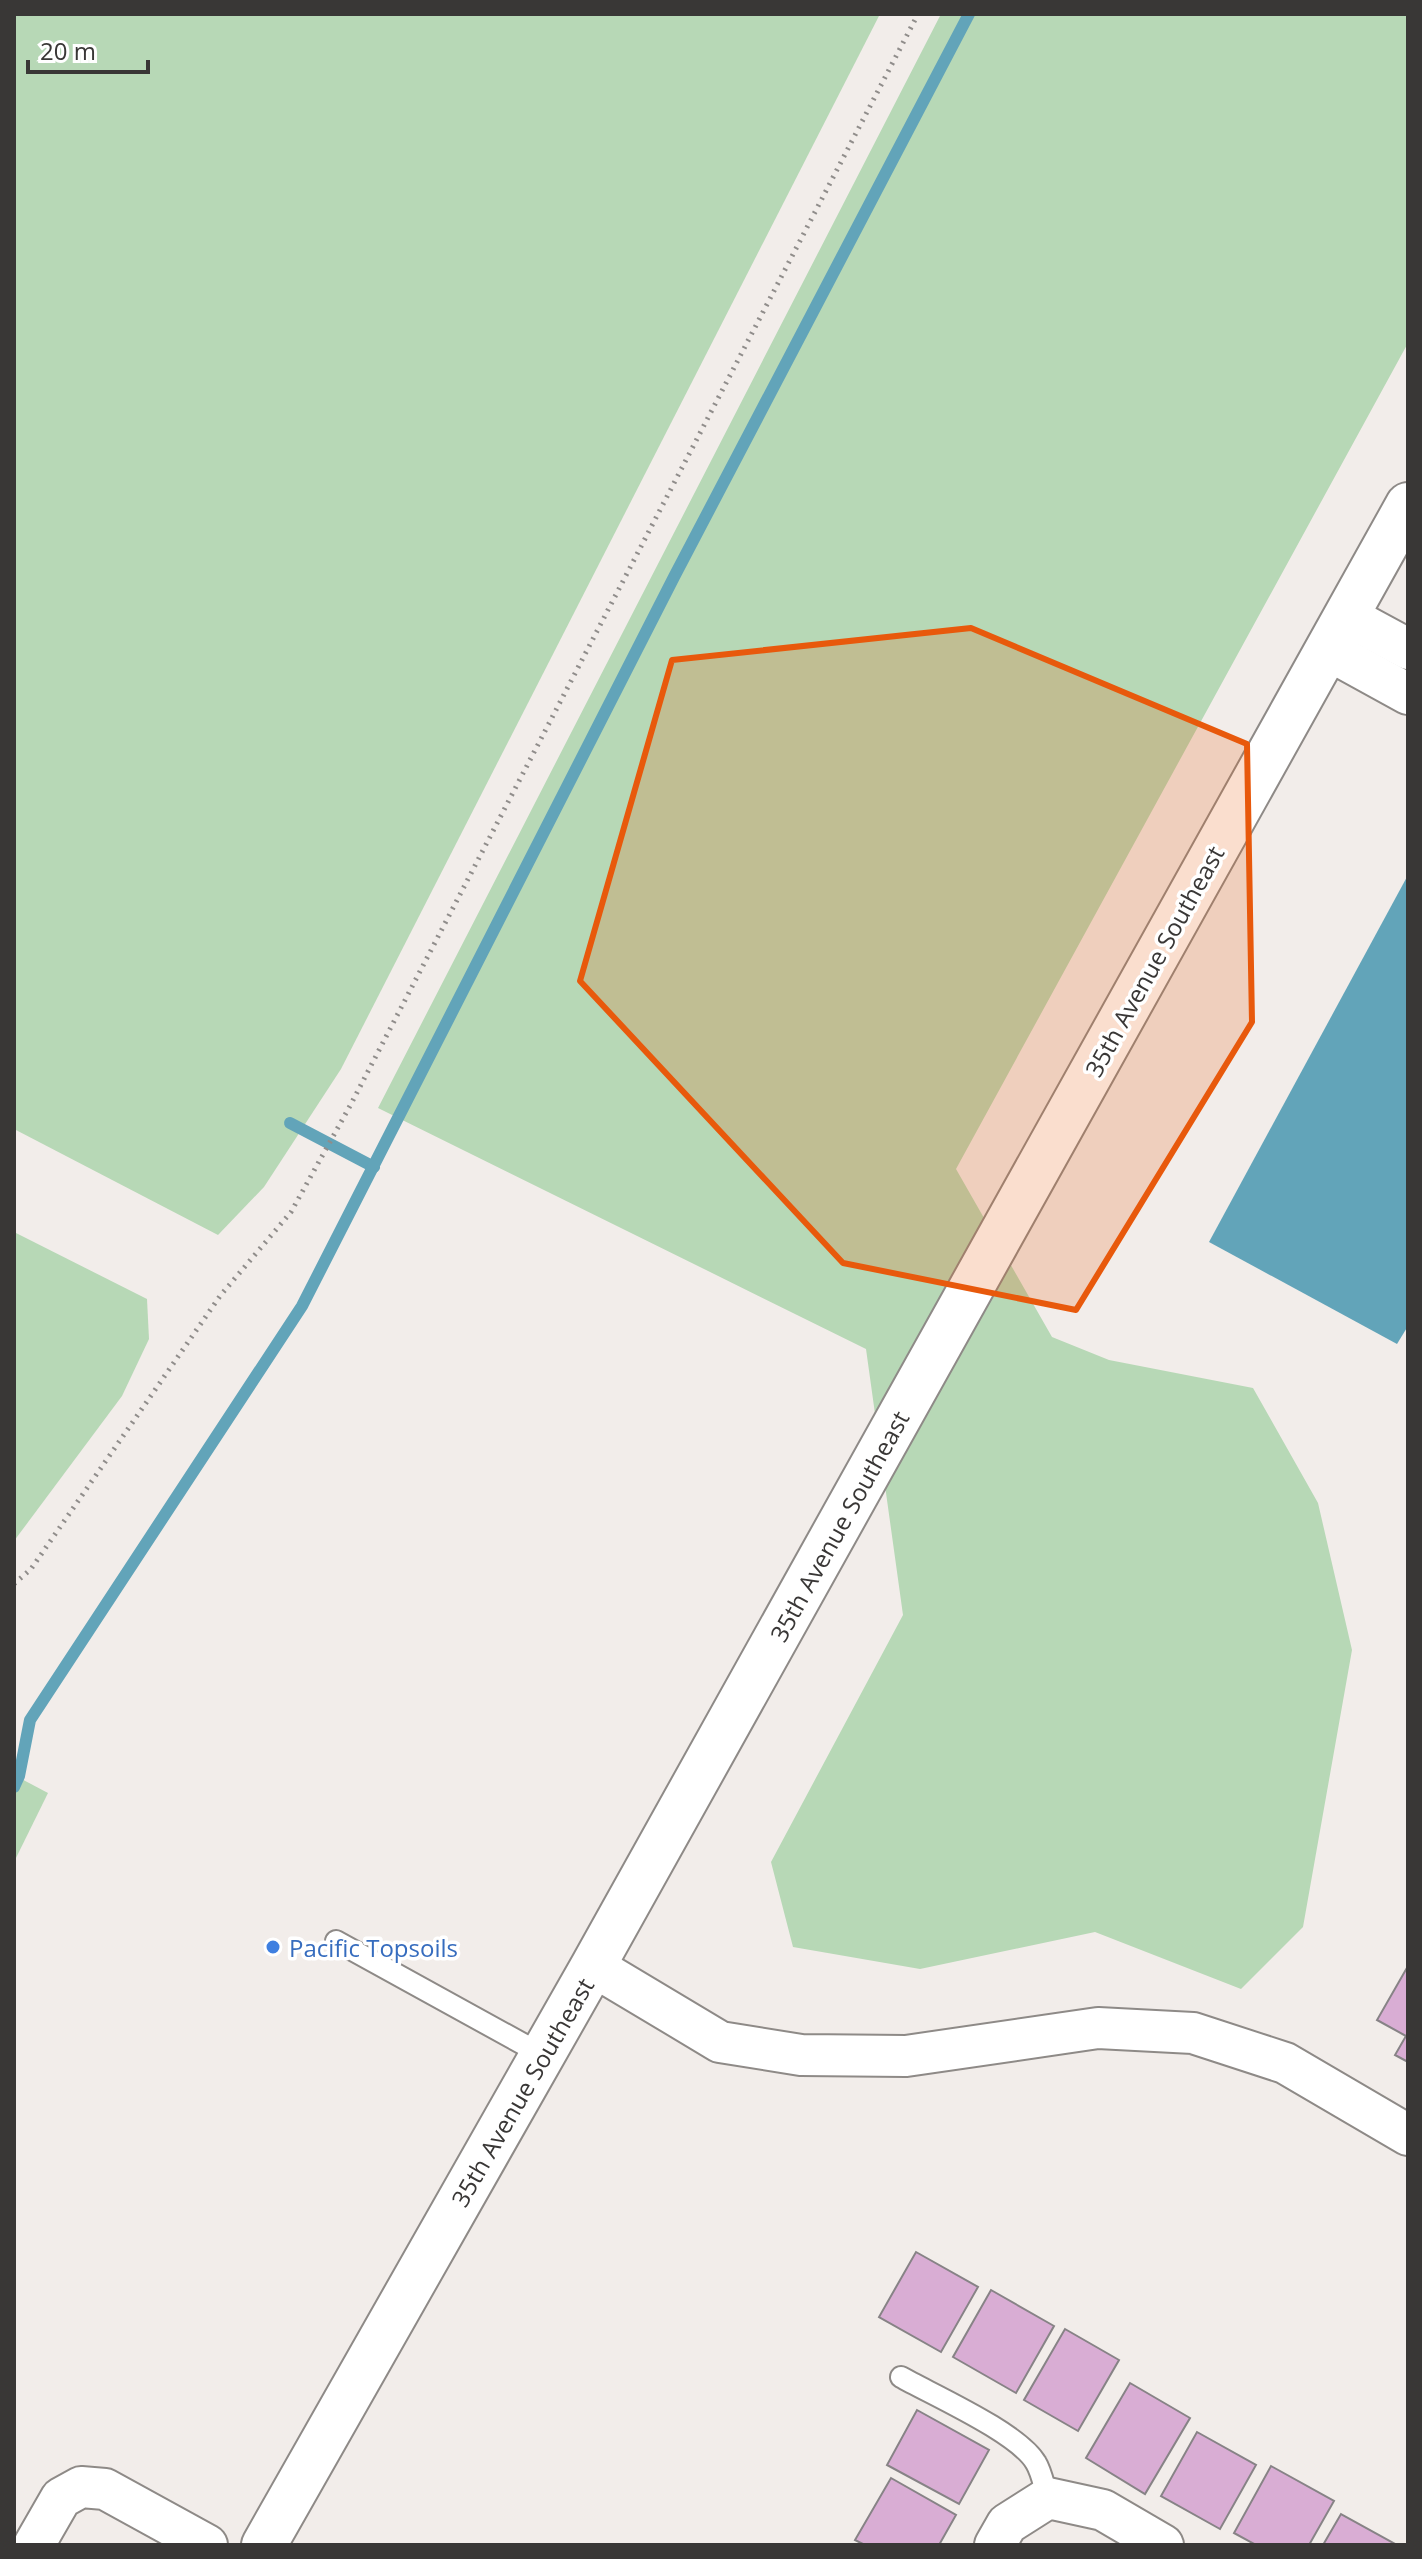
<svg xmlns="http://www.w3.org/2000/svg" width="1422" height="2559" viewBox="0 0 1422 2559" font-family="'Open Sans',sans-serif">
<rect width="100%" height="100%" fill="#f2edea"/>
<g fill="#b7d8b6">
<polygon points="14,14 880,14 341,1069 264,1187 218,1235 14,1129"/>
<polygon points="941,14 1408,14 1408,343 956,1169 1052,1337 1109,1360 1253,1388 1318,1503 1352,1650 1303,1927 1241,1989 1095,1932 920,1969 793,1947 771,1862 903,1615 866,1349 378,1108"/>
<polygon points="14,1232 147,1299 149,1339 122,1396 14,1541"/>
<polygon points="14,1775 48,1793 14,1862"/>
</g>
<polygon fill="#62a4b9" points="1408,875 1408,1326 1397,1344 1209,1242"/>
<g fill="none" stroke-linecap="round" stroke-linejoin="round">
<g stroke="#62a4b9" stroke-width="12">
<polyline points="290,1123 374,1167"/>
<polyline points="14,1787 19,1776 30,1720 302,1306 674,577 969,14"/>
</g>
</g>
<g fill="#d9add4" stroke="#878386" stroke-width="2">
<polygon points="1408,1966 1408,2062 1395,2055 1406,2036 1377,2020"/>
<polygon points="916,2252 978,2287 941,2352 879,2317"/>
<polygon points="991,2290 1054,2326 1016,2393 953,2357"/>
<polygon points="1065,2329 1119,2360 1078,2431 1024,2400"/>
<polygon points="1130,2383 1190,2418 1145,2494 1086,2458"/>
<polygon points="917,2410 989,2450 959,2504 887,2465"/>
<polygon points="1197,2432 1256,2465 1220,2529 1161,2496"/>
<polygon points="1271,2466 1334,2501 1309,2545 1256,2545 1234,2533"/>
<polygon points="891,2478 956,2515 939,2545 865,2545 855,2540"/>
<polygon points="1341,2514 1397,2545 1323,2545"/>
</g>
<g fill="none" stroke-linecap="round" stroke-linejoin="round">
<defs>
<g id="service">
<polyline points="336,1941 543,2055"/>
<path d="M901,2377c32,18 118,56 135,86 6,10 8,24 12,35"/>
</g>
<g id="minor">
<polyline points="1347,616 1408,649"/>
<polyline points="1328,650 1408,694"/>
<polyline points="593,1966 720,2042 801,2055 906,2056 1098,2028 1193,2033 1285,2063 1408,2135"/>
<polyline points="34,2545 61,2498 81,2487 105,2489 207,2545"/>
<polyline points="995,2545 1007,2524 1048,2498 1103,2510 1163,2545"/>
</g>
<polyline id="tertiary" points="264,2545 593,1966 1408,505"/>
</defs>
<use href="#service" stroke="#8e8a87" stroke-width="24"/>
<use href="#minor" stroke="#8e8a87" stroke-width="44"/>
<use href="#tertiary" stroke="#8e8a87" stroke-width="48"/>
<polyline stroke="#908d8b" stroke-width="5" stroke-dasharray="2 6" stroke-linecap="butt" points="14,1584 31,1569 220,1296 291,1212 351,1104 918,14"/>
<use href="#service" stroke="#fff" stroke-width="20"/>
<use href="#minor" stroke="#fff" stroke-width="40"/>
<use href="#tertiary" stroke="#fff" stroke-width="44"/>
</g>
<path fill="#e8590c" fill-opacity="0.2" stroke="#e8590c" stroke-width="6" stroke-linejoin="round" d="M971,628l276,116 5,278 -176,288 -233,-47 -263,-282 92,-321z"/>
<circle fill="#3f7fe0" stroke="#fff" stroke-width="3" cx="273" cy="1947" r="8"/>
<g text-anchor="middle" dominant-baseline="central" stroke-width="7" stroke-linejoin="round" paint-order="stroke">
<g font-size="24" fill="#393736" stroke="#fff">
<text transform="translate(1154 961) rotate(-61)">35th Avenue Southeast</text>
<text transform="translate(839 1526) rotate(-61)">35th Avenue Southeast</text>
<text transform="translate(522 2092) rotate(-60)">35th Avenue Southeast</text>
</g>
<g font-size="24" fill="#366cbe" stroke="#fff" text-anchor="start">
<text x="289" y="1947">Pacific Topsoils</text>
</g>
</g>
<rect width="1422" height="2559" fill="none" stroke="#393736" stroke-width="32"/>
<path d="M28 60v12h120v-12" fill="none" stroke="#393736" stroke-width="4"/>
<text x="40" y="60" font-size="24" fill="#393736" stroke="#ffffff" stroke-width="6" paint-order="stroke">20 m</text>
</svg>
